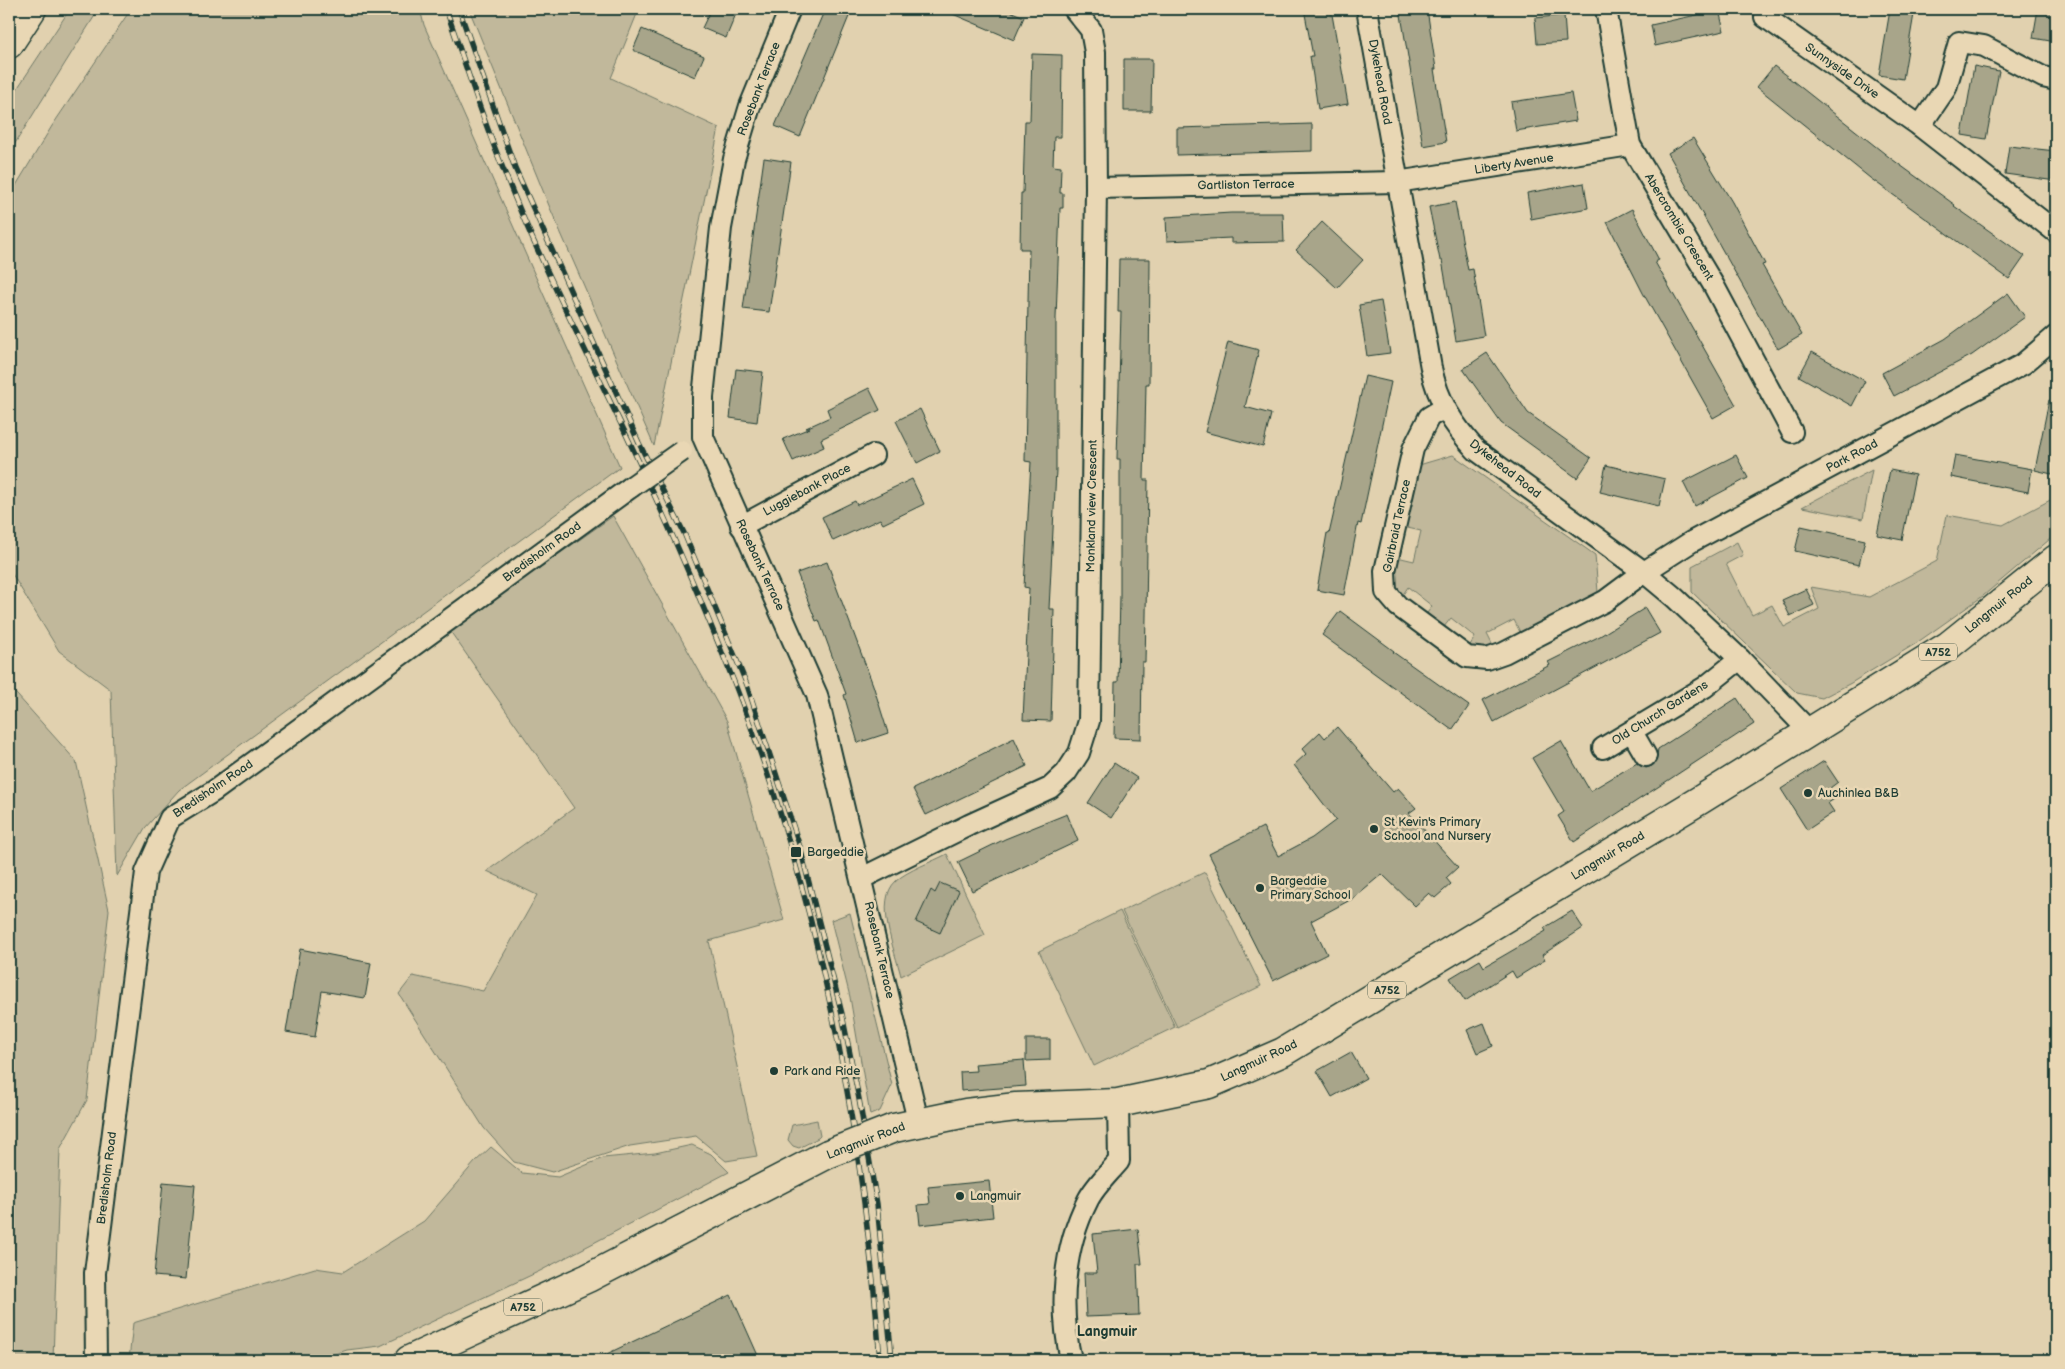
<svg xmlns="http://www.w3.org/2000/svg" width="2065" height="1369" viewBox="0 0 2065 1369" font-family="'Balsamiq Sans',sans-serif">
<rect width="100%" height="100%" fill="#e1d1af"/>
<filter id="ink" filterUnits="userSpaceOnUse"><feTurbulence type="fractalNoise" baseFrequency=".02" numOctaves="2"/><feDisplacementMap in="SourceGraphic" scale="10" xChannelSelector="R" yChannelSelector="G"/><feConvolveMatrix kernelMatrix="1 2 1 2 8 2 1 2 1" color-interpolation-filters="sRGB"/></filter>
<g filter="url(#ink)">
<g fill="#c1b89b" stroke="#707a68">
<polygon points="70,9 99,9 9,153 9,101"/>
<polygon points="131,9 420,9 424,25 620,467 179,790 145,828 117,876 111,690 59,651 9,569 9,197 52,126"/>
<polygon points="469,9 639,9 611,78 719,128 654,446 550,208"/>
<polygon points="1453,455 1595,555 1598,592 1522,636 1514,620 1487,634 1495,650 1467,650 1475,637 1451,618 1440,632 1423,619 1432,606 1408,587 1398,602 1390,592 1397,557 1414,561 1421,531 1403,527 1419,465"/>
<polygon points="1872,470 1863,519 1802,507"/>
<polygon points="2056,497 2056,534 1983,596 1915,644 1851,683 1822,698 1797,693 1692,592 1692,566 1737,542 1743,555 1726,564 1752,615 1772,605 1784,627 1819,609 1811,587 1869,597 1937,561 1947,515 2003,525"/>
<polygon points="613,516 727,721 784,920 709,941 757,1156 726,1161 696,1136 630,1146 552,1172 514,1162 484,1128 399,994 413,976 483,991 537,895 487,871 574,808 450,631"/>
<polygon points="9,686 76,761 109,910 87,1100 60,1149 53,1360 9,1360"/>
<path d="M947,854l38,81 -84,41c-6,-25 -27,-75 -5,-95 12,-11 36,-19 51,-27z"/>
<polygon points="1205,872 1261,986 1177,1027 1122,911"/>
<polygon points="1120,911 1175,1027 1094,1066 1039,951"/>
<polygon points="850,913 892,1085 880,1111 870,1115 850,997 831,920"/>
<polygon points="817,1120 820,1136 818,1138 799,1148 793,1146 788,1140 792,1125"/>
<polygon points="692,1145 711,1154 729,1172 540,1271 380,1346 347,1350 316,1360 129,1360 133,1323 315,1268 343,1272 424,1221 475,1162 491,1147 522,1173 558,1177 603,1158 655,1153"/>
</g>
<g fill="#a8a58a" stroke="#1f3d34">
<polygon points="711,9 738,9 726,38 702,28"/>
<polygon points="825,9 852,9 800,137 775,126"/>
<polygon points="941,9 1005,9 1024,17 1014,40"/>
<polygon points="1304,9 1331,9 1348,104 1318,109 1310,56 1313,56"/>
<polygon points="1400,9 1427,9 1436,69 1434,69 1446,142 1423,146"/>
<polygon points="2038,9 2056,9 2056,42 2033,38"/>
<polygon points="1719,10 1724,31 1655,46 1651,25"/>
<polygon points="1890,10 1914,14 1903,79 1879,75"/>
<polygon points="1564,15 1566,42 1537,44 1535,18"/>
<polygon points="642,29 704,56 695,77 633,50"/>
<polygon points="1032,54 1062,55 1061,137 1054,137 1053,166 1061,167 1060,193 1063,193 1063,208 1060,208 1056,318 1056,470 1049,609 1054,609 1051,721 1023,720 1029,588 1024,587 1031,462 1025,461 1029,249 1020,249 1021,193 1023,193 1025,121 1030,121"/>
<polygon points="1124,59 1152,59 1151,111 1124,111"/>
<polygon points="1774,66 1889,157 1955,205 1954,206 2025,256 2009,279 1870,178 1757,87"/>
<polygon points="1974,66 1999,71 1986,139 1962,135"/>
<polygon points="1571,93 1576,121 1516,131 1511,102"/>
<polygon points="1312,124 1312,151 1177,155 1177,128"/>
<polygon points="1693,138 1732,202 1765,264 1762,265 1802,335 1778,349 1668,153"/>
<polygon points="2009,146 2056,151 2056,181 2005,174"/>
<polygon points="764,158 791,162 769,312 743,309"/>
<polygon points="1584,183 1588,208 1531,219 1527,193"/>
<polygon points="1455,202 1468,270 1473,269 1484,336 1456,341 1442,260 1440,260 1429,207"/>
<polygon points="1632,209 1659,260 1655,262 1736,405 1713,418 1643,293 1607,222"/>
<polygon points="1231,213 1283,213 1284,242 1231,243 1231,238 1167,241 1166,217"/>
<polygon points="1322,222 1363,260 1337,288 1296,250"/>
<polygon points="1119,259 1150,259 1149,384 1146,384 1144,480 1148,480 1146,616 1145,662 1142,662 1141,739 1114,738 1115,682 1118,682 1120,596 1120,459 1117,459 1121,312 1118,312"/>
<polygon points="2008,293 2025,317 1972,355 1894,396 1882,373 1945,339"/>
<polygon points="1381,301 1390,353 1367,356 1359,305"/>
<polygon points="1228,342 1259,350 1245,407 1271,414 1263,447 1205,432"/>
<polygon points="1812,352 1865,381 1852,406 1799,376"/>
<polygon points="1487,353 1528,413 1591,458 1577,478 1501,423 1463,369"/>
<polygon points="736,369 763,372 757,422 730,418"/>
<polygon points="1365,376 1391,382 1361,524 1358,523 1344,595 1317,590 1327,533 1329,534"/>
<polygon points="869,388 880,410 821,439 824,447 793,461 783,439 810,428 806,428 830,417 827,409"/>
<polygon points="2049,400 2056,401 2056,475 2035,470"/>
<polygon points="920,409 940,451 917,463 896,421"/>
<polygon points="1736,455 1748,478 1695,506 1683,482"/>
<polygon points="1955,455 2032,469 2028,492 1951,477"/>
<polygon points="1606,465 1665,479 1659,506 1600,492"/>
<polygon points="1890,470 1915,475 1902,540 1877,535"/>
<polygon points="912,479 924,504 883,524 880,519 833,541 822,517 855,501 857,505"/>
<polygon points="1801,526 1865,540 1859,565 1795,551"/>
<polygon points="827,562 873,685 888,733 858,743 844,695 846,694 819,620 816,621 797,573"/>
<polygon points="1806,589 1814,605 1790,616 1782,600"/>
<polygon points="1645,608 1660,633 1494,722 1483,700 1550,665 1548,662 1600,636"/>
<polygon points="1340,611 1394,651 1393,652 1469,706 1452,730 1322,635"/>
<polygon points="1737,698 1754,724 1574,842 1558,816 1564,812 1532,758 1561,741 1590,791 1637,763 1646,768 1652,766 1656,761 1658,749"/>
<polygon points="1337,727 1393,792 1398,788 1416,808 1409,813 1458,867 1446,878 1451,884 1435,898 1429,893 1415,906 1382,874 1352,899 1311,921 1327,954 1273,981 1209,854 1263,827 1278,856 1312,838 1336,820 1294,765 1306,754 1302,749 1320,732 1325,738"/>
<polygon points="1014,738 1027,766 926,815 913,789"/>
<polygon points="1824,761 1838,782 1830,788 1836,798 1828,803 1834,812 1807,830 1781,789"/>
<polygon points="1114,763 1137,778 1111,818 1088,803"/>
<polygon points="1067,814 1078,841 972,891 958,862 1005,839"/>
<polygon points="940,883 959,891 940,933 916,922 931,890 935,893"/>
<polygon points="1572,911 1583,928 1542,955 1545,960 1516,978 1512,971 1465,1001 1450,978 1480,960 1484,967 1546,931 1544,928"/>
<polygon points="300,949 371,963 365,998 322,991 315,1037 286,1032"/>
<polygon points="1484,1023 1493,1046 1477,1053 1467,1030"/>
<polygon points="1026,1039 1050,1039 1050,1060 1026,1061"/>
<polygon points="1351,1052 1366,1078 1332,1097 1317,1071"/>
<polygon points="1024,1060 1026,1086 961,1091 960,1072 976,1071 975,1064"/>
<polygon points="989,1181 993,1217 920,1225 918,1205 930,1204 928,1187"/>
<polygon points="163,1182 195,1185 186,1279 154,1276"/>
<polygon points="1138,1229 1142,1264 1137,1264 1139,1315 1086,1317 1084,1273 1097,1273 1093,1234"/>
<polygon points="731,1295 760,1360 594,1360"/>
</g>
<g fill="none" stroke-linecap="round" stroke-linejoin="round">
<defs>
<g id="street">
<polyline points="790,9 750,106 734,159 721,228 703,397 703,437 817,695 918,1121"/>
<path d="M1367,9l64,359c7,33 22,57 45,82l168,122 30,25 66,62 70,73"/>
<polyline points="1606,9 1630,145 1714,286 1792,432"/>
<polyline points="1765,17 1920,126 2056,232"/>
<polyline points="1920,126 1946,88 1959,42 1984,46 2043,77 2056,80"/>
<polyline points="1096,188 1397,182 1630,145"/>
<polyline points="1444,408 1429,417 1413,449 1385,571 1386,592 1398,606 1467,657 1487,659 1504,653 1605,601 1644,572 1691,542 2023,364 2056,336"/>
<polyline points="741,526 873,455"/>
<polyline points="1632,732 1646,756"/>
<polyline points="1603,748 1705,687 1740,659"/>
<polyline points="862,878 969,825 1050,788 1066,773 1079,753 1089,721 1096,188 1095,52 1091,30 1074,9"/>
<polyline points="96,1360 95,1273 146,872 170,818 214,791 631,487"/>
<path d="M1071,1360c-12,-53 -8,-111 17,-160 7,-14 21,-27 31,-39l-1,-58"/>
</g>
<g id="primary">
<polyline points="894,1128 966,1113 1016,1107 1118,1103 1209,1084 1283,1052 1700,800 1948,646 2056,559"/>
<polyline points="409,1360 588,1278 828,1154"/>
</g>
<polyline id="highway" points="9,44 32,9"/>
</defs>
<use href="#street" stroke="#1f3d34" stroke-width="24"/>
<use href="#primary" stroke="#1f3d34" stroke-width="31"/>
<use href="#highway" stroke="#1f3d34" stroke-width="31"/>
<use href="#street" stroke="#e9d7b4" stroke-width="20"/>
<use href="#primary" stroke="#e9d7b4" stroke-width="28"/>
<use href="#highway" stroke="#e9d7b4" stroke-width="28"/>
<defs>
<g id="rail">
<path d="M446,9c19,54 36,109 58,162 37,94 84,183 127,274 37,78 71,157 103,237 85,215 129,448 146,678"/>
<polyline points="459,9 515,168 639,443 684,533 747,685 800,847 842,1014 859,1099 877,1204 892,1360"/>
</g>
</defs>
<use href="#rail" stroke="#1f3d34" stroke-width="5.5"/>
<use href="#rail" stroke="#e9d7b4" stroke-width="4" stroke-dasharray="11" stroke-linecap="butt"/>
<defs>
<polyline id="street-bridge" points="631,487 682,451"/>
<polyline id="primary-bridge" points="828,1154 894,1128"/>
</defs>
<use href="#street-bridge" stroke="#1f3d34" stroke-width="24" stroke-linecap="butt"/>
<use href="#primary-bridge" stroke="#1f3d34" stroke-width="31" stroke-linecap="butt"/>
<use href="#street-bridge" stroke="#e9d7b4" stroke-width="20"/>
<use href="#primary-bridge" stroke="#e9d7b4" stroke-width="28"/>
</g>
</g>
<g fill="#1f3d34" stroke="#e9d7b4" stroke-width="2">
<circle cx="1808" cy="793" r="5"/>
<circle cx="1374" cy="829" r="5"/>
<rect x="790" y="846" width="12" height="12" rx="2.5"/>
<circle cx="1260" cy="888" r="5"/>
<circle cx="774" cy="1071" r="5"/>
<circle cx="960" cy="1196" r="5"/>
</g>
<g text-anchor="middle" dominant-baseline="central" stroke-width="5" stroke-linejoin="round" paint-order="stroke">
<g fill="#e9d7b4" stroke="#5c6b5a" stroke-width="1">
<rect x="1919" y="643.5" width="38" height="17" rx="4"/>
<rect x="1368" y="981.5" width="38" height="17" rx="4"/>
<rect x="504" y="1298.5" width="38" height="17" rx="4"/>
</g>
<g font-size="11" font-weight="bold" fill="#1f3d34">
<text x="1938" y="652">A752</text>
<text x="1387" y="990">A752</text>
<text x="523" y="1307">A752</text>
</g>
<g font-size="12" fill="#1f3d34" stroke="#e9d7b4">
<text transform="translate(1842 71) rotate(35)">Sunnyside Drive</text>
<text transform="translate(1380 82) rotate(80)">Dykehead Road</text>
<text transform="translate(759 89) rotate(-69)">Rosebank Terrace</text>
<text transform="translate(1514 164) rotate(-9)">Liberty Avenue</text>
<text transform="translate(1246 185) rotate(-1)">Gartliston Terrace</text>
<text transform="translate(1679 227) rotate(59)">Abercrombie Crescent</text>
<text transform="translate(1852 456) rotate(-28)">Park Road</text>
<text transform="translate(1505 469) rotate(38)">Dykehead Road</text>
<text transform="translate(807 490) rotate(-28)">Luggiebank Place</text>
<text transform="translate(1092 506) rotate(-89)">Monkland view Crescent</text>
<text transform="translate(1397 526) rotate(-78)">Gairbraid Terrace</text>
<text transform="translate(542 552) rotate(-36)">Bredisholm Road</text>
<text transform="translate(760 565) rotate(65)">Rosebank Terrace</text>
<text transform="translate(1999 605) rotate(-39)">Langmuir Road</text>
<text transform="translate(1660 713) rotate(-32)">Old Church Gardens</text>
<text transform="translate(213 789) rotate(-34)">Bredisholm Road</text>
<text transform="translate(1608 856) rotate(-31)">Langmuir Road</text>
<text transform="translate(879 950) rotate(77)">Rosebank Terrace</text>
<text transform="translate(1259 1061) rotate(-25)">Langmuir Road</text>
<text transform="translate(866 1141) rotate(-21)">Langmuir Road</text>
<text transform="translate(107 1178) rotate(-83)">Bredisholm Road</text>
</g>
<g font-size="12" fill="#1f3d34" stroke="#e9d7b4" text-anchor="start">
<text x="1818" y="793">Auchinlea B&amp;B</text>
<text x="1384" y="822">St Kevin's Primary<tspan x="1384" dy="14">School and Nursery</tspan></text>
<text x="807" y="852">Bargeddie</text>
<text x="1270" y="881">Bargeddie<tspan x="1270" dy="14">Primary School</tspan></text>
<text x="784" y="1071">Park and Ride</text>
<text x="970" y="1196">Langmuir</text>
</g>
<g font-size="14" font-weight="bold" fill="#1f3d34" stroke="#e9d7b4">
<text x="1107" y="1331">Langmuir</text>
</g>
</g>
<rect width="2065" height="1369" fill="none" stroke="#e9d7b4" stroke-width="30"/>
<rect x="15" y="15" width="2035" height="1339" fill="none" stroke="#1f3d34" stroke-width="2" filter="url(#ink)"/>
</svg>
